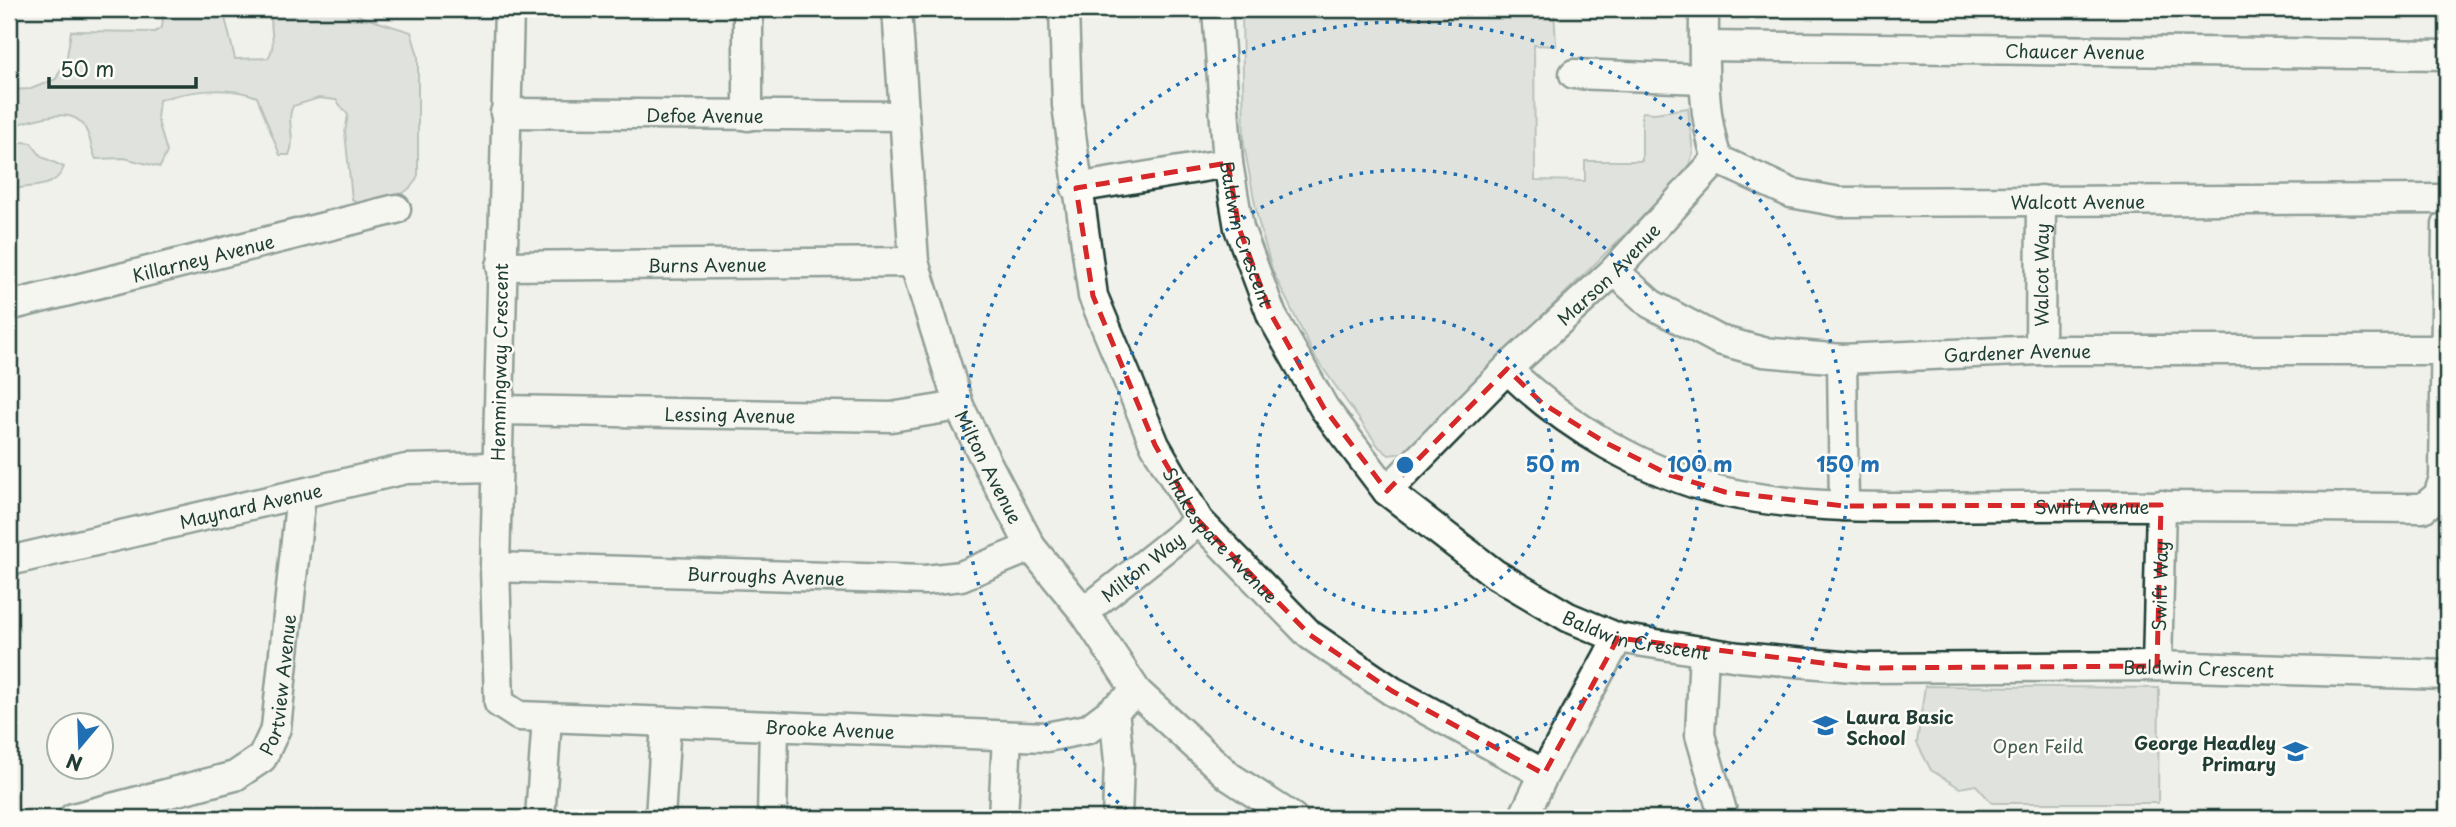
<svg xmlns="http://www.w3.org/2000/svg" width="2456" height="827" viewBox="0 0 2456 827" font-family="'Playpen Sans',sans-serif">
<rect width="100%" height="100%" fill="#f0f1eb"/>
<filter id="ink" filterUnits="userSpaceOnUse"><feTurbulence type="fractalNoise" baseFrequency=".0143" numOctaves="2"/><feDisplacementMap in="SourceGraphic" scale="14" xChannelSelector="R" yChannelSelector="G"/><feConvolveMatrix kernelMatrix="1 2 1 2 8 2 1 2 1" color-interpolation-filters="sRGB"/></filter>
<g filter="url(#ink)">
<g fill="#cdd3cd" stroke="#768880" stroke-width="2">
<path d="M164,9h17l8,5 34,-5 12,50 33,-1c11,-16 -2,-33 6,-49h76l12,8 49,15 7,24v119c-9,25 -37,25 -60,30l-6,-6 -7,-67 3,-17 -12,-15 -17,-2 -26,8c-8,15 4,32 -4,49h-9l-23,-58c-29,-12 -70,-6 -98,3l-2,18 10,34 -7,15 -36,-9 -28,1c-5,-10 -5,-21 -11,-31 -13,-25 -54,-6 -76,-2v-36l22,-1 25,-10 11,-22 4,-26 84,1 7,-5z"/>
<polygon points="1242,9 1554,9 1556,46 1534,45 1535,180 1585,181 1585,161 1642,161 1642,112 1655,113 1688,108 1693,153 1686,174 1403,453 1389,455 1379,447 1315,357 1273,272 1258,220 1244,145"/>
<path d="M23,142l8,1 11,14 22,10c-10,25 -35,16 -55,24v-42z"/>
<polygon points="1925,686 2159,688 2158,803 1992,803 1976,785 1960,788 1931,770 1917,743"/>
</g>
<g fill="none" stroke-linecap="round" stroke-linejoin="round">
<defs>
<g id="minor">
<path id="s1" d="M509,9l-14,558 4,136 20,13 527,21 42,-8 49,-37"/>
<path id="s2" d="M897,9l17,253 45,144 29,59 43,82 53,65 53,80 93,85 63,41"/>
<path id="s3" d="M1064,9l3,96 26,191 62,149 44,76 111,114 82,56 152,83 74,-136"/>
<path id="s4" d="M1217,9l11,154 11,65 33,88 52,92 63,83 108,83 73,43 50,21 121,19 125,11 293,-2 290,9"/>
<path id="s5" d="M1704,46l743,9"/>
<polyline points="1574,74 1703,79"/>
<path id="s6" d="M505,113l399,3"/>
<polyline points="748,116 748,9"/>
<path id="s7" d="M1717,159l74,34 49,9 607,-3"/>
<polyline points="1076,188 1228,163"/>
<path id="s8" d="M501,266l413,-4"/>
<path id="s9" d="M1614,271l37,33 68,36 44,12 79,7 198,-9h405"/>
<path id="s10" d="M9,306l387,-97"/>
<path id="s11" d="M2040,350l1,-150"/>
<polyline points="1842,359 1844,506"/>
<path id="s12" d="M1507,369c59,57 137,104 218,123 97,21 198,14 296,14 134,-1 268,1 402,2l15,-12 6,-18 3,-253"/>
<path id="s13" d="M501,410l390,7 68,-11"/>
<path id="s14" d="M1387,491l120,-122 107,-98 103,-112c-16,-49 -13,-99 -13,-150"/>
<path id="s15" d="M9,561l397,-92 91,-2"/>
<path id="s16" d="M495,567l431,13 35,-4 70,-29"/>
<path id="s17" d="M1084,612l115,-91"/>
<polyline points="1704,651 1700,735 1724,818"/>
<path id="s18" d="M2157,666l4,-161"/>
<polyline points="1114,709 1119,762 1117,818"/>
<path id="s19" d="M73,818l162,-42 27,-18 14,-30 25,-234"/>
<polyline points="540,818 547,718"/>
<polyline points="660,818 666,723"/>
<polyline points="772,818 774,726"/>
<polyline points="1003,818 1007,736"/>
<polyline points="1523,818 1544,774"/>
</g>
</defs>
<use href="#minor" stroke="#1f3d34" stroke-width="33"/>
<use href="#minor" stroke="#fdfcf7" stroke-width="28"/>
</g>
</g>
<path d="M0 0H2456V827H0ZM1228,163l11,65 33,88 52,92 63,83 120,-122 35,34 64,40 64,32 55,17 119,14 317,-1 -4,161 -293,2 -246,-30 -74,136 -152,-83 -82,-56 -111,-114 -44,-76 -62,-149 -17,-108z" fill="#f0f1eb" fill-opacity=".55" fill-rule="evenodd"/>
<path fill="none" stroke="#d62828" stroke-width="5" stroke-dasharray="14 9" stroke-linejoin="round" d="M1228,163l11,65 33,88 52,92 63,83 120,-122 35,34 64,40 64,32 55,17 119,14 317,-1 -4,161 -293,2 -246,-30 -74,136 -152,-83 -82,-56 -111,-114 -44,-76 -62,-149 -17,-108z"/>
<g fill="none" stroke="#1f6fb2" stroke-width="3.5" stroke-dasharray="3.5 7">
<circle cx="1405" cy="465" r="148"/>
<circle cx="1405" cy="465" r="295"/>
<path d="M1135 816A443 443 0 1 1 1675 816"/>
</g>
<defs>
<symbol id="school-bare" viewBox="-9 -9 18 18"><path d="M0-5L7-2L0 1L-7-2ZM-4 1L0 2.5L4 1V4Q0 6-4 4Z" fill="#1f6fb2" stroke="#fdfcf7" stroke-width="2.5" paint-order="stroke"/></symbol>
</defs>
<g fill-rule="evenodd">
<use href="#school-bare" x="1808" y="708" width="35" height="35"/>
<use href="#school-bare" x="2278" y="734" width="35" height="35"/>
</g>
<g text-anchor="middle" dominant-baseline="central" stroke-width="5" stroke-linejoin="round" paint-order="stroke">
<g font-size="18" fill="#1f3d34" stroke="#fdfcf7">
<text stroke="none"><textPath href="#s5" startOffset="371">Chaucer Avenue</textPath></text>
<text stroke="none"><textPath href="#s6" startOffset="200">Defoe Avenue</textPath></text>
<text stroke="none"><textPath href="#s7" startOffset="369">Walcott Avenue</textPath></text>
<text stroke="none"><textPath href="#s4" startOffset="228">Baldwin Crescent</textPath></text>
<text stroke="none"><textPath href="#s10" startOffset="200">Killarney Avenue</textPath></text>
<text stroke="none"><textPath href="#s8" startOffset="206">Burns Avenue</textPath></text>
<text stroke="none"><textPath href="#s14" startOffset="310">Marson Avenue</textPath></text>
<text stroke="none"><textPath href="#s11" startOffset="75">Walcot Way</textPath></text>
<text stroke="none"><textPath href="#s9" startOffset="427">Gardener Avenue</textPath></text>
<text transform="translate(499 362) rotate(-89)">Hemmingway Crescent</text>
<text stroke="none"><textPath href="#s13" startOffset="229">Lessing Avenue</textPath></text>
<text stroke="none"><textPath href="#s2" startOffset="472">Milton Avenue</textPath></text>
<text stroke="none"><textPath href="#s15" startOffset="248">Maynard Avenue</textPath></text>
<text stroke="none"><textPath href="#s12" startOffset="621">Swift Avenue</textPath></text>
<text stroke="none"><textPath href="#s3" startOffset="562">Shakespare Avenue</textPath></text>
<text stroke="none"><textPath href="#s17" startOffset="74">Milton Way</textPath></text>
<text stroke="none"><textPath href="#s16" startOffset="271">Burroughs Avenue</textPath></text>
<text stroke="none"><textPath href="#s18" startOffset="80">Swift Way</textPath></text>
<text stroke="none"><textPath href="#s4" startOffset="816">Baldwin Crescent</textPath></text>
<text stroke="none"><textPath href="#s4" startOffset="1382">Baldwin Crescent</textPath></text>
<text stroke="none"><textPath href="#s19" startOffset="276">Portview Avenue</textPath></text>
<text stroke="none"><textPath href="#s1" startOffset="1029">Brooke Avenue</textPath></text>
</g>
<g font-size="18" font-weight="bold" fill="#1f3d34" stroke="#fdfcf7" text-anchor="start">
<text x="1846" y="716">Laura Basic<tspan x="1846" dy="21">School</tspan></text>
<text x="2276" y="742" text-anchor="end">George Headley<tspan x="2276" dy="21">Primary</tspan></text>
</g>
<g font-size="18" fill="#425b53" stroke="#fdfcf7">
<text x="2038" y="745">Open Feild</text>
</g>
</g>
<circle cx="1405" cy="465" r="10" fill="#1f6fb2" stroke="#fdfcf7" stroke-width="3.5"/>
<g font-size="21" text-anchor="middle" font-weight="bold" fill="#1f6fb2" stroke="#fdfcf7" stroke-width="5" stroke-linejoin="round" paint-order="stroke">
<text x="1553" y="472">50 m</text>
<text x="1700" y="472">100 m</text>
<text x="1848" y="472">150 m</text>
</g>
<rect width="2456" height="827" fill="none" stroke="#fdfcf7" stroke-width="35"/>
<rect x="18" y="18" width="2421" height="792" fill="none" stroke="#1f3d34" stroke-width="2.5" filter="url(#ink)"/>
<g transform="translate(80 746) rotate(199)"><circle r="33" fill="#fdfcf7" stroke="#a4b0a9" stroke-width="2"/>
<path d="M0-5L12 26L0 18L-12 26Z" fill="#1f6fb2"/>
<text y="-10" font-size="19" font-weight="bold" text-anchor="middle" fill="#1f3d34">N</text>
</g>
<path d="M49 77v10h147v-10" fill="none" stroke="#1f3d34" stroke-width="3.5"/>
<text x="60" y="77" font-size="21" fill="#1f3d34" stroke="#fdfcf7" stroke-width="5" paint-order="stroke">50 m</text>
</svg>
